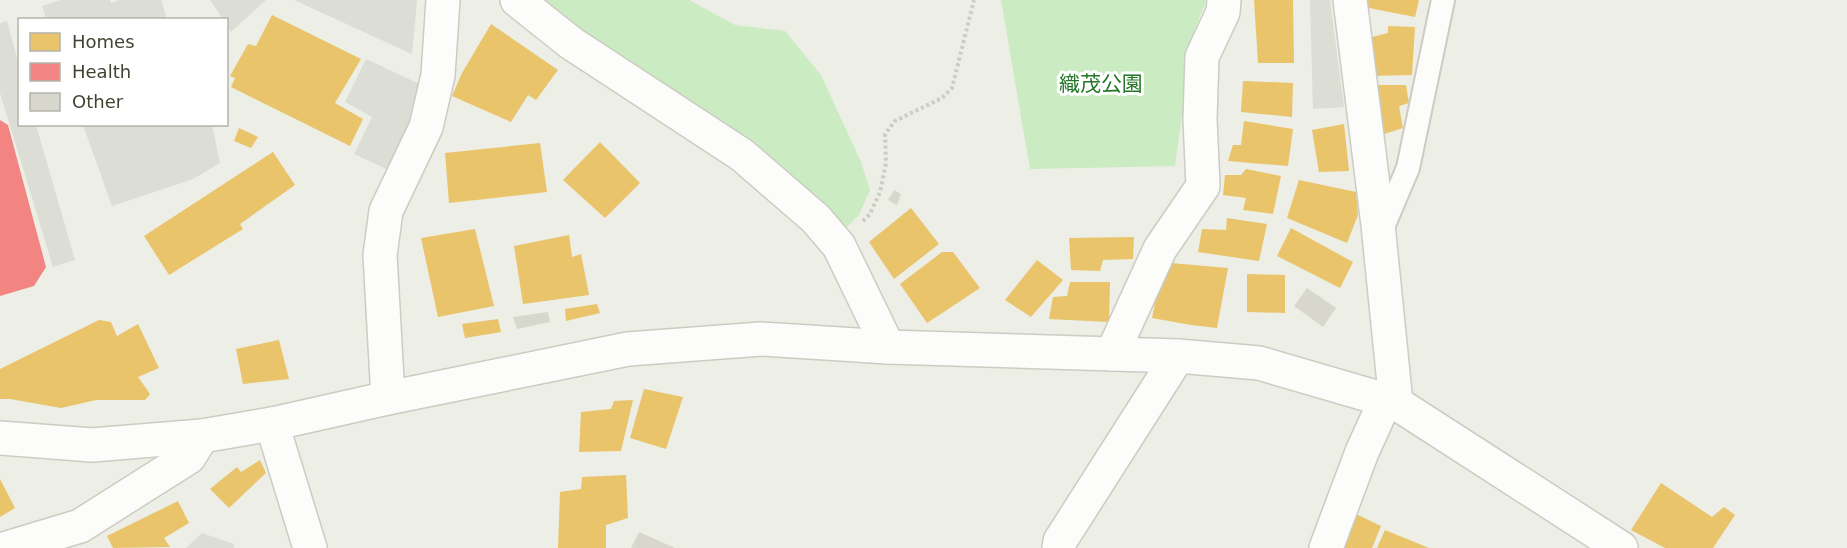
<svg xmlns="http://www.w3.org/2000/svg" width="1847" height="548" viewBox="0 0 1847 548" font-family="'DejaVu Sans','Noto Sans JP',sans-serif">
<rect width="100%" height="100%" fill="#edeee5"/>
<g fill="#cbebc3">
<polygon points="532,0 689,0 735,25 785,31 821,75 861,162 870,190 859,215 842,232"/>
<polygon points="1001,0 1205,0 1205,4 1193,34 1175,166 1030,169"/>
</g>
<g fill="#dcddd5">
<polygon points="61,0 110,0 111,3 119,0 161,0 167,19 46,19 42,6"/>
<polygon points="210,0 266,0 231,32 227,26 226,20 223,19"/>
<polygon points="294,0 417,0 412,54"/>
<polygon points="1310,0 1330,0 1344,107 1313,109"/>
<polygon points="7,21 19,66 20,124 36,125 75,260 53,267 0,93 0,23"/>
<polygon points="366,59 424,86 391,171 354,154 372,117 345,102"/>
<polygon points="83,125 212,125 220,163 193,179 112,206"/>
<polygon points="202,533 234,544 234,548 186,548"/>
</g>
<g fill="#e9c46a">
<polygon points="1254,0 1293,0 1294,63 1258,63"/>
<polygon points="1366,0 1419,0 1415,17 1364,7"/>
<polygon points="272,15 361,59 335,103 363,119 350,146 231,87 235,78 230,76 248,44 256,46"/>
<polygon points="491,24 558,70 536,100 528,95 511,122 452,96 462,73"/>
<polygon points="1388,26 1415,27 1412,75 1371,76 1368,38 1388,33"/>
<polygon points="1243,81 1293,83 1292,117 1241,112"/>
<polygon points="1369,85 1406,85 1409,103 1399,106 1403,128 1375,137"/>
<polygon points="1244,121 1293,129 1288,166 1228,161 1233,145 1241,145"/>
<polygon points="1344,124 1349,171 1319,172 1312,130"/>
<polygon points="239,128 258,137 251,148 234,141"/>
<polygon points="600,142 640,183 605,218 563,180"/>
<polygon points="540,143 547,192 449,203 445,153"/>
<polygon points="273,152 295,185 240,224 243,229 169,275 144,236"/>
<polygon points="1246,169 1281,176 1273,214 1243,210 1246,198 1223,195 1225,175 1241,175"/>
<polygon points="1299,180 1356,192 1358,215 1347,243 1287,218"/>
<polygon points="911,208 939,244 894,279 869,242"/>
<polygon points="1227,218 1267,224 1259,261 1198,252 1202,229 1226,230"/>
<polygon points="1291,228 1353,262 1340,288 1277,256"/>
<polygon points="475,229 494,306 438,317 421,238"/>
<polygon points="569,235 572,257 581,254 589,295 523,304 514,246"/>
<polygon points="1134,237 1133,259 1103,260 1100,271 1071,270 1069,238"/>
<polygon points="942,252 953,252 980,288 927,323 900,284"/>
<polygon points="1037,260 1063,280 1031,317 1005,300"/>
<polygon points="1171,263 1228,268 1217,328 1191,325 1152,318 1158,287"/>
<polygon points="1247,274 1285,275 1285,313 1247,312"/>
<polygon points="1070,282 1110,282 1109,322 1049,319 1053,297 1067,296"/>
<polygon points="597,304 600,313 566,321 565,309"/>
<polygon points="498,319 501,332 465,338 462,324"/>
<polygon points="99,320 111,322 117,336 138,324 159,368 138,377 150,394 145,400 96,400 61,408 10,399 0,399 0,369"/>
<polygon points="279,340 289,379 243,384 236,349"/>
<polygon points="644,389 683,397 666,449 630,438"/>
<polygon points="633,400 621,451 579,452 581,412 611,409 614,401"/>
<polygon points="260,460 266,473 229,508 210,489 237,467 241,472"/>
<polygon points="626,475 628,518 606,525 606,548 558,548 560,492 581,489 582,477"/>
<polygon points="0,479 15,508 0,517"/>
<polygon points="1661,483 1712,517 1724,507 1735,515 1713,548 1665,548 1631,530"/>
<polygon points="178,501 189,523 164,538 170,547 113,548 107,536"/>
<polygon points="1352,512 1381,526 1372,548 1339,548"/>
<polygon points="1385,530 1429,548 1377,548"/>
</g>
<polygon fill="#f28482" points="0,120 8,125 46,267 34,286 0,296"/>
<g fill="#d7d7cd">
<polygon points="894,190 901,194 897,205 888,200"/>
<polygon points="1307,288 1336,308 1323,327 1294,306"/>
<polygon points="548,312 550,322 517,329 513,317"/>
<polygon points="639,532 675,548 631,548"/>
</g>
<g fill="none" stroke-linecap="round" stroke-linejoin="round">
<defs>
<polyline id="lane" points="1380,234 1408,168 1443,0"/>
<g id="street">
<polyline points="517,0 571,43 742,155 816,219 839,246 888,347"/>
<polyline points="1350,0 1378,225 1396,403"/>
<polyline points="1112,354 1160,249 1203,186 1200,119 1202,57 1223,12 1224,0"/>
<polyline points="388,398 380,255 386,211 426,127 438,75 443,0"/>
<polyline points="272,424 310,548"/>
<polyline points="0,438 92,445 202,436 272,424 388,398 628,349 761,339 888,347 1178,356 1259,363 1396,403 1621,548"/>
<polyline points="7,548 80,526 189,457 202,436"/>
<polyline points="1059,548 1060,541 1178,356"/>
<polyline points="1326,548 1362,452 1386,399"/>
</g>
</defs>
<use href="#lane" stroke="#cbccc2" stroke-width="26"/>
<use href="#street" stroke="#cbccc2" stroke-width="36"/>
<polyline stroke="#ccccc5" stroke-width="4" stroke-dasharray="3 3" stroke-linecap="butt" points="863,221 870,214 880,192 886,163 885,134 895,121 942,98 952,88 974,0"/>
<use href="#lane" stroke="#fcfcfb" stroke-width="22"/>
<use href="#street" stroke="#fcfcfb" stroke-width="33"/>
</g>
<g text-anchor="middle" dominant-baseline="central" stroke-width="6" stroke-linejoin="round" paint-order="stroke">
<g font-size="21" fill="#237727" stroke="#fff">
<text x="1101" y="84">織茂公園</text>
</g>
</g>
<rect x="18" y="18" width="210" height="108" fill="#ffffff" stroke="#b4b4ad" stroke-width="1.5"/>
<rect x="30" y="33" width="30" height="18" fill="#e9c46a" stroke="#b4b4ad" stroke-width="1.5"/>
<text x="72" y="48" font-size="18" fill="#434332">Homes</text>
<rect x="30" y="63" width="30" height="18" fill="#f28482" stroke="#b4b4ad" stroke-width="1.5"/>
<text x="72" y="78" font-size="18" fill="#434332">Health</text>
<rect x="30" y="93" width="30" height="18" fill="#d7d7cd" stroke="#b4b4ad" stroke-width="1.5"/>
<text x="72" y="108" font-size="18" fill="#434332">Other</text>
</svg>
